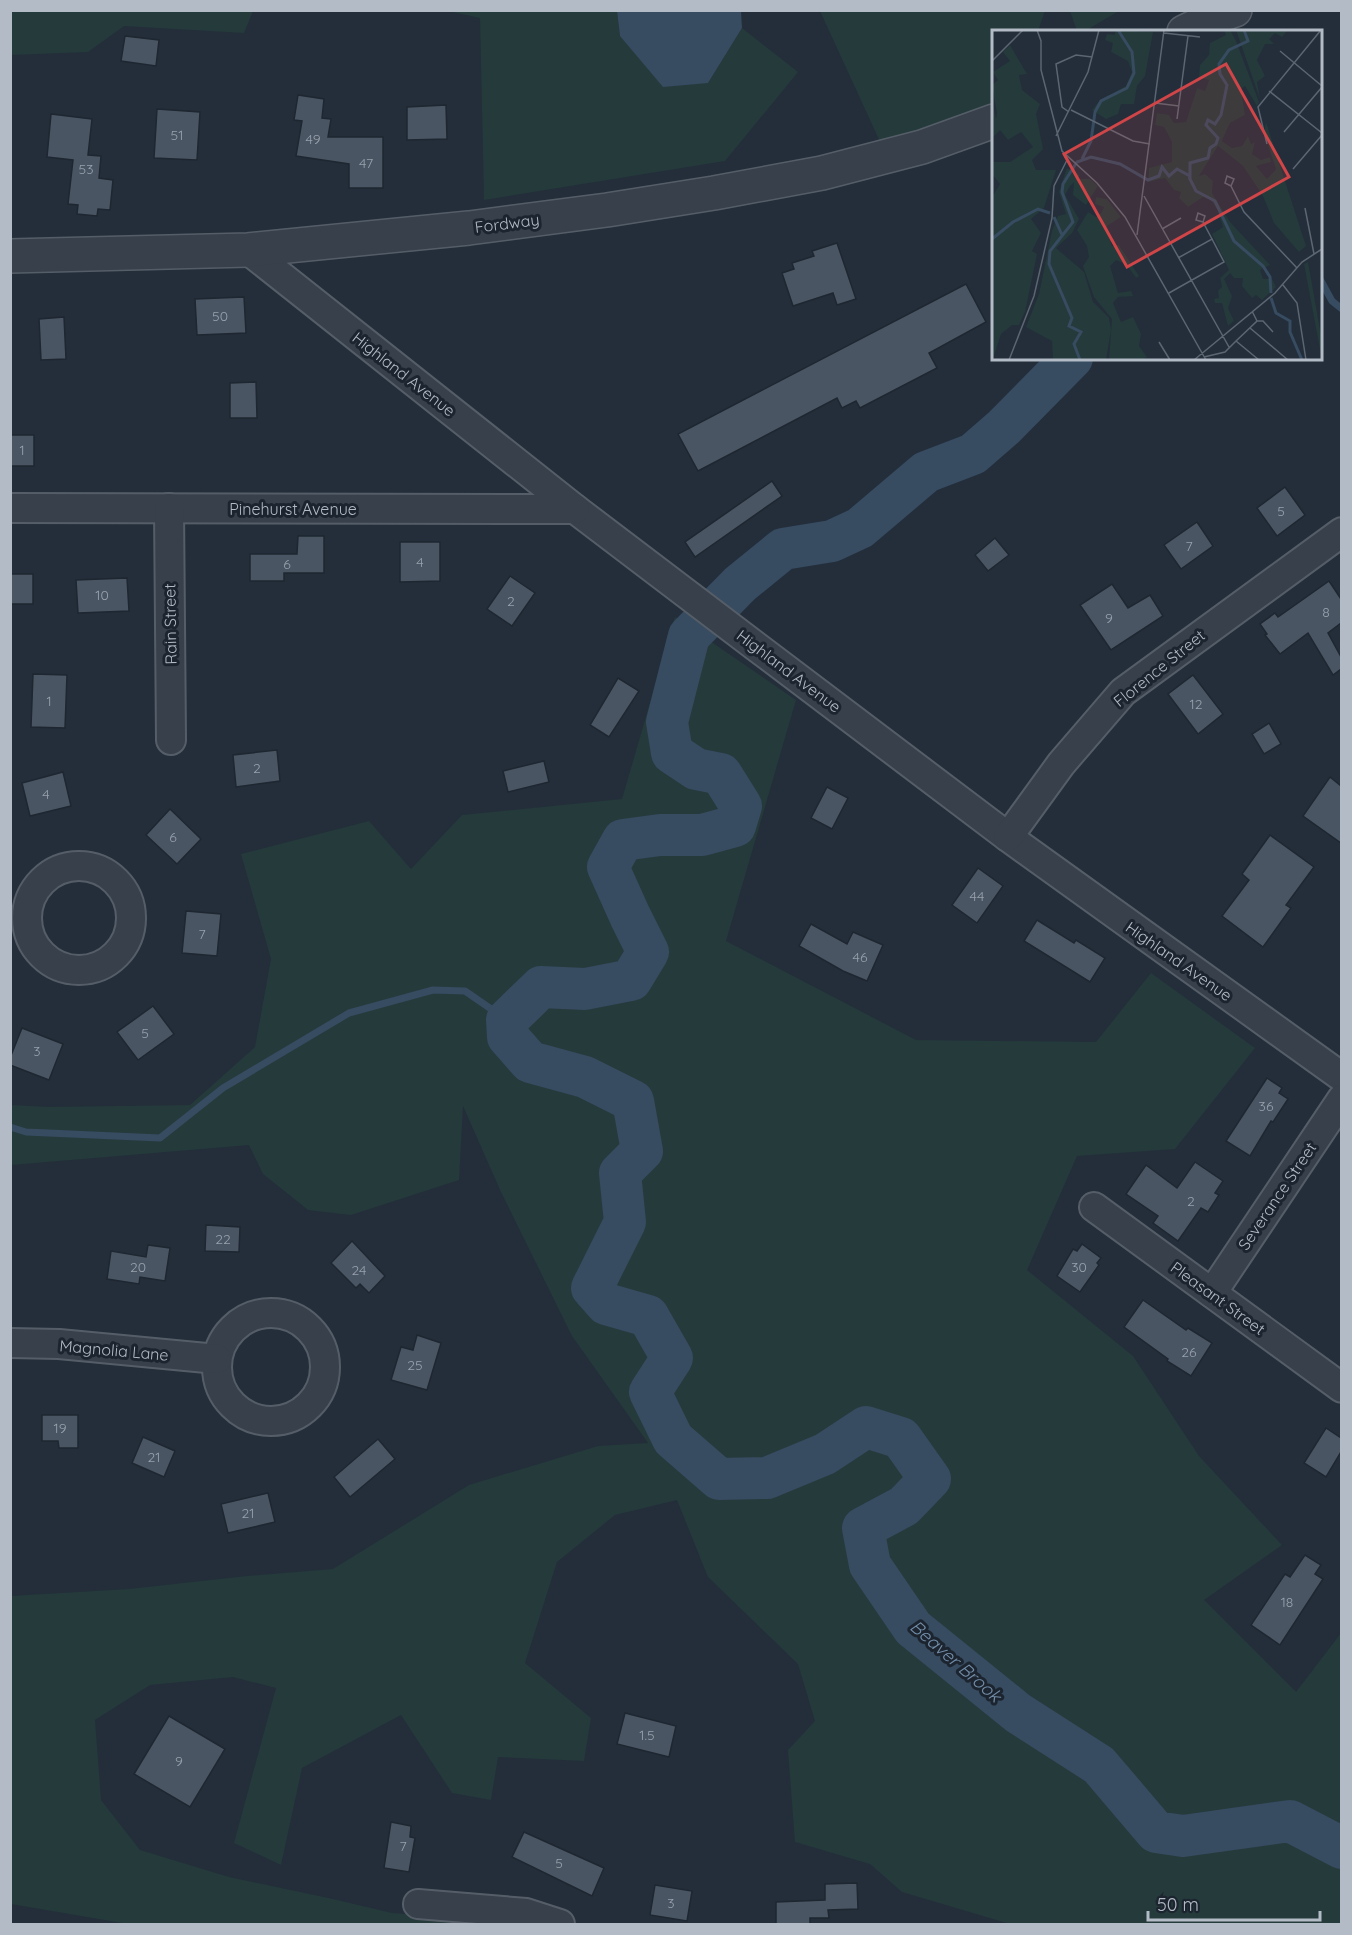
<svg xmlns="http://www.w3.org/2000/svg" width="1352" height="1935" viewBox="0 0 1352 1935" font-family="Quicksand,sans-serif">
<rect width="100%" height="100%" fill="#232e3a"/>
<g fill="#253a3b">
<polygon points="10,11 11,10 253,11 244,33 124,26 88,52 11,55"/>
<polygon points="448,11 617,11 620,36 708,83 742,28 798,72 725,161 484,200 480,18"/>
<polygon points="820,11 1045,11 1038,31 994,32 993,99 988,107 882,146"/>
<polygon points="1070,11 1070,10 1119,11 1085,31 1077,31"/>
<polygon points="675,617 796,700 726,941 916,1040 1096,1042 1151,973 1255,1048 1175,1149 1077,1156 1027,1270 1133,1356 1199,1456 1282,1545 1204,1600 1296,1692 1341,1633 1341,1924 1010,1924 902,1892 870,1864 795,1842 788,1750 815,1721 798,1664 708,1577 677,1500 615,1515 557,1562 525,1663 591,1718 584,1761 498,1757 491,1800 452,1793 401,1715 302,1768 281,1865 234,1843 276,1688 233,1677 150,1685 95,1720 101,1800 140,1850 229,1877 333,1899 392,1913 530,1923 534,1924 128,1924 11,1904 11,1596 129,1589 247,1576 333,1569 469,1485 598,1446 648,1443 572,1336 501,1192 463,1106 459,1180 351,1215 308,1210 263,1174 249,1145 11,1165 11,1105 49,1107 190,1105 255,1047 271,959 241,854 369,821 411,869 462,815 622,799"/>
</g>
<polygon fill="#374b61" points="617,11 741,11 742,28 708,83 663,87 620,36"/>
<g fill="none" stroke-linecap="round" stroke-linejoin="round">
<g stroke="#374b61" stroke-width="7">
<polyline points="1320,279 1332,301 1342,309"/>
<polyline points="10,1127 26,1132 160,1138 223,1088 349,1013 433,990 465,991 507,1020"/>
</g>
<polyline stroke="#374b61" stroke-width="42" points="1072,358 1004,427 973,454 926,472 860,528 832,541 783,549 740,584 689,636 667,722 672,753 696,769 721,774 741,806 735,826 702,835 660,835 623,840 608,867 630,916 648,952 631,980 585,989 541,987 507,1020 508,1037 530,1062 585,1077 633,1101 642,1151 620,1173 625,1222 592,1288 606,1304 648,1316 672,1358 650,1392 673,1439 719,1479 767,1478 825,1454 866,1427 901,1438 930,1479 904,1506 863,1528 870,1565 913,1628 1018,1713 1099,1765 1156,1832 1183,1836 1290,1821 1342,1848"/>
</g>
<g fill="#495563" stroke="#1e2731" stroke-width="1.5">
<polygon points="125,36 159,40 156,66 121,61"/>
<polygon points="298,95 324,99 322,118 331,119 328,137 383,137 383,188 349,188 349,164 296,156 302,121 294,120"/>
<polygon points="446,105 447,139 407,140 407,107"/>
<polygon points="157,109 200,112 197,160 154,158"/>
<polygon points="51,114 92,119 88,155 101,156 99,178 113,180 110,210 98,209 97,216 77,214 78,205 68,204 73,160 47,157"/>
<polygon points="837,243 856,299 837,305 833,293 793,306 782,273 794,269 792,263 814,256 812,251"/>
<polygon points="966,284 986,322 929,353 937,368 860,408 856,401 842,408 837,398 698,471 678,434"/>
<polygon points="244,297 246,333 197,335 195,299"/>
<polygon points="64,317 66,359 41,360 39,319"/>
<polygon points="256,382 257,418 230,418 230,383"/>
<rect x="10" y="435" width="24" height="31"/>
<polygon points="772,481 782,496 695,557 685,542"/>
<polygon points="1285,487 1305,515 1277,536 1257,508"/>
<polygon points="1197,522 1213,546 1181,569 1164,545"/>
<polygon points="298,536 324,536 324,573 284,573 284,581 250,581 250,554 297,554"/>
<polygon points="995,538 1009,555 988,571 975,555"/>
<polygon points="400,542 440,542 440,581 400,582"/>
<rect x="10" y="574" width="23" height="30"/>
<polygon points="510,576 535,593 512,626 487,609"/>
<polygon points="127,578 129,611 78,613 76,580"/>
<polygon points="1329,581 1341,599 1341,623 1328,633 1341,657 1341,669 1333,675 1308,633 1280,654 1265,635 1267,634 1260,624 1275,613 1278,617"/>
<polygon points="1112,584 1128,608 1150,595 1163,616 1111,650 1080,605"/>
<polygon points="33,674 67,675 65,728 31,727"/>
<polygon points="1193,675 1223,714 1198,734 1168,694"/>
<polygon points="618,678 639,691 609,737 590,725"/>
<polygon points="1269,723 1281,744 1264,754 1252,734"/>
<polygon points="277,750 280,781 236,787 233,755"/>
<polygon points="544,761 549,782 508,792 503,771"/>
<polygon points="63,772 71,806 30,816 22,783"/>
<polygon points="1330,777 1341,786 1341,843 1303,816"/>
<polygon points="827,787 848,798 832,829 811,818"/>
<polygon points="170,809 201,839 177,864 146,835"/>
<polygon points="1270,835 1314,867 1286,905 1291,908 1263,947 1222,916 1249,880 1242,874"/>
<polygon points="978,868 1003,886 977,923 952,905"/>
<polygon points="186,911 221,914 217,956 182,953"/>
<polygon points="1037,920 1074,943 1076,940 1105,958 1090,982 1024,941"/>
<polygon points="811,924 847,944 853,932 883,945 867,981 843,971 799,946"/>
<polygon points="153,1006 174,1034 138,1060 117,1032"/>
<polygon points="22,1028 63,1044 49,1080 10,1065 10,1058"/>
<polygon points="1267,1078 1282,1088 1279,1093 1288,1099 1273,1122 1271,1121 1250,1156 1226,1141"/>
<polygon points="1195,1162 1223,1181 1215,1193 1219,1195 1208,1212 1201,1208 1178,1241 1153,1223 1158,1216 1126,1194 1146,1165 1177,1188"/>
<polygon points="206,1225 240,1227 239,1252 205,1251"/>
<polygon points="352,1241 385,1276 369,1293 360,1284 356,1288 331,1263"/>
<polygon points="1082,1244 1101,1258 1097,1263 1099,1265 1080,1292 1057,1276 1073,1249 1077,1251"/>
<polygon points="148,1245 170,1248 165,1281 140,1277 139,1284 107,1279 111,1251 146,1257"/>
<polygon points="1143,1300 1186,1330 1188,1328 1212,1343 1191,1376 1167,1361 1168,1359 1124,1327"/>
<polygon points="417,1335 441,1343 427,1390 391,1380 401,1347 413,1350"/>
<polygon points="42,1415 78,1415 78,1448 59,1448 58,1441 42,1441"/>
<polygon points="1326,1428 1341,1438 1341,1452 1326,1477 1304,1463"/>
<polygon points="143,1437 175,1451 164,1477 132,1463"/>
<polygon points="378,1439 395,1459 350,1497 334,1477"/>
<polygon points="268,1493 275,1522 228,1533 221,1504"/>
<polygon points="1305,1555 1321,1565 1315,1574 1323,1579 1280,1645 1251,1625 1285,1574 1290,1577"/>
<polygon points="625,1713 676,1726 669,1757 617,1744"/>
<polygon points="169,1716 225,1749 190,1807 134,1774"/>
<polygon points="391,1822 411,1826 410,1837 415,1838 409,1872 384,1868"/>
<polygon points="524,1832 604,1868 592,1896 512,1857"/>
<polygon points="857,1883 858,1909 828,1910 829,1918 810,1918 810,1924 776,1924 776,1902 825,1900 825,1884"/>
<polygon points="655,1885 692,1891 687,1921 650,1915"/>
</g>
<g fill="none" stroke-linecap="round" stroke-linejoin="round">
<defs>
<g id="minor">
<polyline points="248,250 575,509 754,645 1008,837 1342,1077"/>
<polyline points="10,508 575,509"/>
<polyline points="169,508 171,740"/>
<polyline points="1008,837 1061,764 1123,692 1342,532"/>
<circle cx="79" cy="918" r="52"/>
<polyline points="1094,1207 1342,1388"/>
<polyline points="1212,1293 1342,1099"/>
<circle cx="271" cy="1367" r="54"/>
<polyline points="10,1343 59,1344 217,1359"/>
<polyline points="418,1904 526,1913 560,1924"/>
</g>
<g id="tertiary">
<polyline points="1184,32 1215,17 1235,10"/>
<polyline points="10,256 248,250 469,228 607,210 714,193 822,173 922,147 994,121"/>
</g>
</defs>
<use href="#minor" stroke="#555e68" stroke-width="32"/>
<use href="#tertiary" stroke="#555e68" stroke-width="36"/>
<use href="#minor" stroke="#37404b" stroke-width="28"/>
<use href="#tertiary" stroke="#37404b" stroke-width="33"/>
</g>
<g text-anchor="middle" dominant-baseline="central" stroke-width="6" stroke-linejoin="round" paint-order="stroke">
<g font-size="14" fill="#98a2ad">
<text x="177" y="135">51</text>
<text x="313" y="139">49</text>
<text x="366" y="163">47</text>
<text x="86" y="169">53</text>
<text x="220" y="316">50</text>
<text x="22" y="450">1</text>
<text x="1281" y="511">5</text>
<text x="1189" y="546">7</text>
<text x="420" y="562">4</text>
<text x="287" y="564">6</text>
<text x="102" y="595">10</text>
<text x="511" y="601">2</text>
<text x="1326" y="612">8</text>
<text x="1109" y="618">9</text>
<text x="49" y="701">1</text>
<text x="1196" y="704">12</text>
<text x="257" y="768">2</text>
<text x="46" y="794">4</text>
<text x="173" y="837">6</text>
<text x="977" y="896">44</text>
<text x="202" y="934">7</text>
<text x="860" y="957">46</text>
<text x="145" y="1033">5</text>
<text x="37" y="1051">3</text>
<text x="1266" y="1106">36</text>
<text x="1191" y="1201">2</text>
<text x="223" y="1239">22</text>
<text x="138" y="1267">20</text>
<text x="1079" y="1267">30</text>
<text x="359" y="1270">24</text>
<text x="1189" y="1352">26</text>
<text x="415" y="1365">25</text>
<text x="60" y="1428">19</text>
<text x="154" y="1457">21</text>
<text x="248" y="1513">21</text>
<text x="1287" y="1602">18</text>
<text x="647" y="1735">1.5</text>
<text x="179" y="1761">9</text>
<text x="403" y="1846">7</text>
<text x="559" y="1863">5</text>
<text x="671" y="1903">3</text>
</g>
<g font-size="16" fill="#b2bbc6" stroke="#1c252f">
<text transform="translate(507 223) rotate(-7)">Fordway</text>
<text transform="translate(404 374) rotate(38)">Highland Avenue</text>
<text x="293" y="509">Pinehurst Avenue</text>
<text transform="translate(170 624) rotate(-91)">Rain Street</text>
<text transform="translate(1159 668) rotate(-39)">Florence Street</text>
<text transform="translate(789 671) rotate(37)">Highland Avenue</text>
<text transform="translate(1179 961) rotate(35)">Highland Avenue</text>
<text transform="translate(1277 1196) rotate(-56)">Severance Street</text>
<text transform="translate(1218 1298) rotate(36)">Pleasant Street</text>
<text transform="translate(114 1350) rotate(5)">Magnolia Lane</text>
</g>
<g font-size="18" font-style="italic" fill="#738da9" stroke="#1c252f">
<text transform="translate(956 1661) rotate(41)">Beaver Brook</text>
</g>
</g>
<g transform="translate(992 30)">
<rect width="330" height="330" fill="#232e3a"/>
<path d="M123,0l38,2 -8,44 -8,10 -3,18h-13l-3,10 -12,5 -14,-9 8,-10 26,-14 6,-14 -4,-11 -17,-9 2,-9 -8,-3 2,-6 8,1zM232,0h6l6,11 23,61 -2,4 -12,-20 -4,3 4,26 -15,8 -8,18 10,7 10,-2 6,-10 3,8 4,-2 -3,12 9,6 9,-3 1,5 -15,4 11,13 9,-10 -12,-36 2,-11 40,124 -7,6 -25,-29 -11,-27 -20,-30 -25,-20 -19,30 6,-2 8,7 -1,12 18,29 40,43 -10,5 3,9h9l4,8 -14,13 -6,-5 -4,3 -10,-12 1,-8h-9l-4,-5 -6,6 8,17 -4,12 6,13 -6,5 -6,-23h-7l-1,-4 5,-1 -1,-7 4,-4 -2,-9 9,-8 -17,-36 11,-7 -5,-16 -7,-11 -8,-3 -15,10 -9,-9 2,-6 -7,-2 -9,-12 -17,4 1,-14 23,-6v-20l-8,-15 -9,-2 2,-12 12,2 5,8 12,-1 11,-34 8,3 4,-11 -10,-2 1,-13 9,-10 1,-12 16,-8zM244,0l51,1 -5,6 -7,-4 -6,6 5,5h-9l-8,16 8,16 -8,6 3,17zM18,15l17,29 -8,1 3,15 18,14 -4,10 7,35 -11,11 4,10h20l-12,38 -13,11 10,14 -9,18 5,3 -12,58 -6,13h-7l-11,9 -8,25 -1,-162 8,-13 -8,-10v-12h18l23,-15 -12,-15 -13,8 -8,-10 -8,8v-40l4,21 1,-6 -5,-28 6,-5 -5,-8 17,-11 -7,-9zM75,138l13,7 -3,4h13l8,7 -12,19 -13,-10 1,-13 -4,4 -5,9 14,24 -7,14 -16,15 28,24 9,30 16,16 2,12 -5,30h-53l-1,-19 -26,-14 13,-33 13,-63 6,-15 8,-2 -7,-22zM104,167l11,2 14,18 -14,9 5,20 7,-1 20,31 -3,2 -9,-13 -11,-5 -6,6 8,27 13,-2 2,5 -15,1 -5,6 8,19 12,-5 8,17 -2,12 8,11 -4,3h-34l3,-41 -18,-22 -11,-31 6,-9 -2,-11 -10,-16 11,-18 8,5 5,-4 3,-6 -9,-3zM316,232l14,79v19l-18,-96z" fill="#253a3b"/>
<path fill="none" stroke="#374b61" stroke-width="3" d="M90,129l9,-18 4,-29 6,-11 26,-13 7,-15 -2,-21 -14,-22M197,147l7,14 19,10 19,40 29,25 7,11 1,16M62,187l8,18M0,209l21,-17 25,-13 12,4M279,268l5,15 14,8v11l12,28M88,330l-6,-16 7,-12 -12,-6 3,-8 -23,-54 1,-13 23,-29 -11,-30 1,-8 14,-22 14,-5 29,7 28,16 11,-4 3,-9 7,9 8,-7 13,7v-13l18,-5 2,-10 6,-4 2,-6 -12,-13 2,-5 7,4 6,-9 6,-30 -7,-11 -1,-10 10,-14 19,-9 -4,-11"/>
<path fill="none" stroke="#5c6672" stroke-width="1.5" d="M45,0l4,11v29l21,81 35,32 28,34 81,143M172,3l36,4M288,21l42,35M0,31l31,-31M277,61l53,42M163,73l24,3M79,80l62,31 17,3M77,82l-7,-5 -6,-43 20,-9 16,2M185,89l11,-83M292,102l38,-45M64,106l32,-64 11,-42M275,114l-9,-37 63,-77M301,139l29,-34M239,156l-6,-3 2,-7 7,3 -3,7 13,26 53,56M152,166l85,151M313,178l9,46M211,192l-7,-2 2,-7 7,3 -2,6 9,17M170,199l19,-11M145,205l27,-205M291,255l14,18 9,57M177,263l55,-31 -12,-23 -34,19M265,291h6l10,11M258,298l38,32M244,311l23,19M167,312l11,18M212,327l21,-5 11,-11 21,-20 -5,-10M17,330l25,-64 18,-78 2,-32 13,-26M202,330l81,-67 27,-31 20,-13"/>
<path fill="#cf4548" fill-opacity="0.15" stroke="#cf4548" stroke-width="3" d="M234,34l63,113 -162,90 -63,-113z"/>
<rect width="330" height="330" fill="none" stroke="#b2bbc6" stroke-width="3"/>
</g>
<rect width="1352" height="1935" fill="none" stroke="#b2bbc6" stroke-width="24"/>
<path d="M1148 1911v9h172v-9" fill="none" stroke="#b2bbc6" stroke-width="3"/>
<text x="1157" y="1911" font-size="18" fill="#b2bbc6" stroke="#1c252f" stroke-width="4.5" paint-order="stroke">50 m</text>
</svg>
